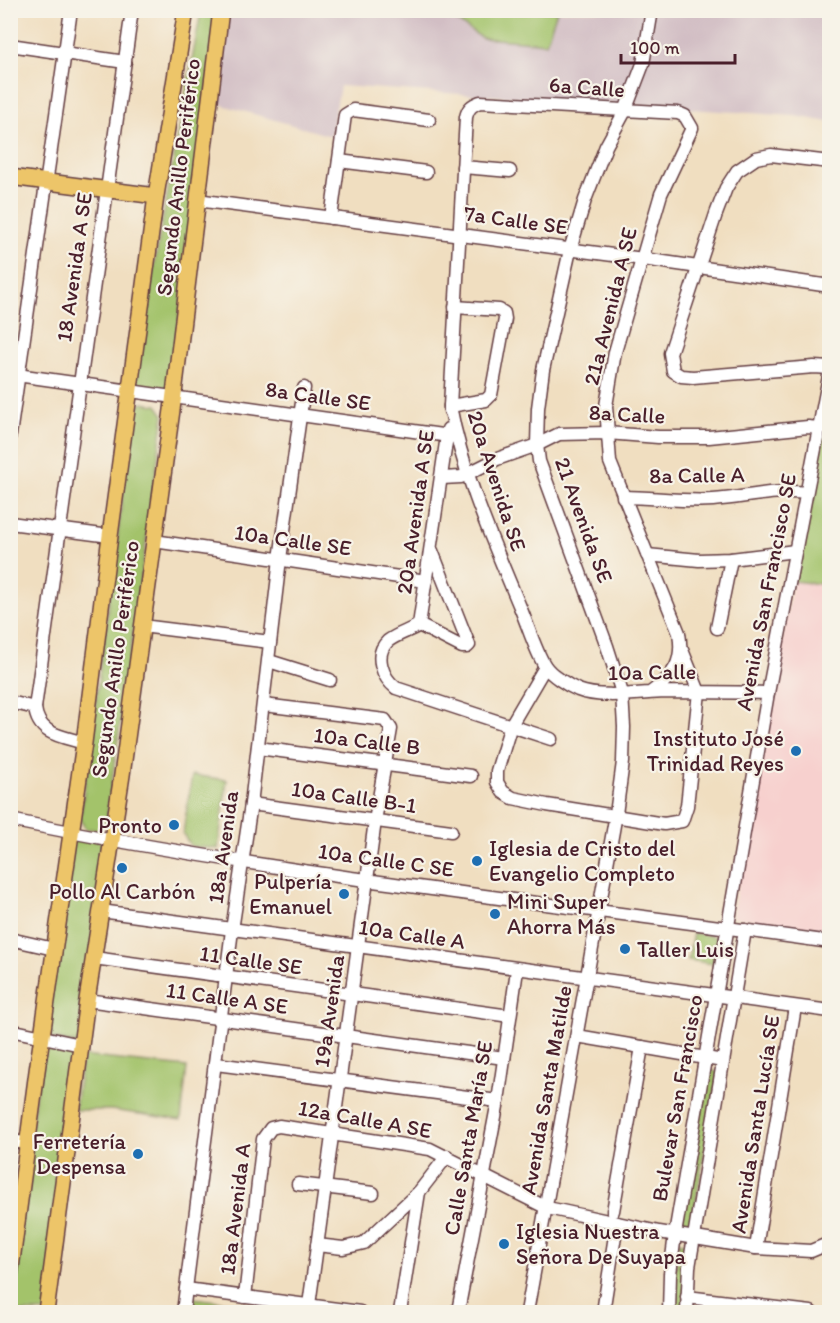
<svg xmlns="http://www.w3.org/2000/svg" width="840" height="1323" viewBox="0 0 840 1323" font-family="Itim,sans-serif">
<rect width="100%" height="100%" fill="#f7f3e8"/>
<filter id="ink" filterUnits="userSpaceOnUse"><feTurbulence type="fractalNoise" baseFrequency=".0167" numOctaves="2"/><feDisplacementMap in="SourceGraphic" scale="12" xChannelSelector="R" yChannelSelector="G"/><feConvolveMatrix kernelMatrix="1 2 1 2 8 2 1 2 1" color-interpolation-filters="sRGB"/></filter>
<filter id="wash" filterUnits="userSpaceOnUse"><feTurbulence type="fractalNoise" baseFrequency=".008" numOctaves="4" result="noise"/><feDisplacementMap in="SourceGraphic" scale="24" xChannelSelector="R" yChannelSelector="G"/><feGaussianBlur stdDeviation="1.35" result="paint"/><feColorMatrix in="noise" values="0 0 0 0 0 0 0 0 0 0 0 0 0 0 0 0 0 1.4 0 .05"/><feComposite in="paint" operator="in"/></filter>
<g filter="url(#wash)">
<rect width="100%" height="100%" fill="#f0dec0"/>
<polygon fill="#f7d0ce" points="793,581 829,585 829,931 732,917"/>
<polygon fill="#d2bec4" points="229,11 829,11 829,122 795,116 340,86 331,136 215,103"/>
<g fill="#a3c36b" stroke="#76714b" stroke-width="1.5">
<polygon points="201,11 217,11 170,393 132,386"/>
<polygon points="442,11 557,11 546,43 482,38"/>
<polygon points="829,401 829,585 793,581"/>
<polygon points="142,403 157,405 164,415 106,823 99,830 86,829 80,820 134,411"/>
<polygon points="192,775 227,780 218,849 191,846 183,834"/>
<polygon points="71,836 108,843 80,1044 43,1036"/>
<polygon points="693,933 717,937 713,964 688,960"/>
<polygon points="43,1039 80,1045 46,1312 11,1312 11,1278"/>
<polygon points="82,1056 187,1067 181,1120 111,1110 75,1110"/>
<polygon points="707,1070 718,1072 692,1224 681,1222"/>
<polygon points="679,1242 688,1244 683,1312 673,1312 673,1297"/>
<polygon points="193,1298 306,1312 191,1312"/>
</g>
</g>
<g filter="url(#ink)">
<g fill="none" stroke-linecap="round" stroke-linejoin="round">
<defs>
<g id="minor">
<polyline points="10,45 125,62"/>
<polyline points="339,161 426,172"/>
<polyline points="830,162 771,155 756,158 737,171 726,188 716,214 670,353 673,371 681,376 693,377 814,367 830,368"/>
<polyline points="463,167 510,171"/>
<polyline points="197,200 643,259 830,286"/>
<polyline points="331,218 345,115 353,110 429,120"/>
<polyline points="10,374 456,437"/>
<polyline points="450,411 450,406 486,400 491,395 505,319 504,313 499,310 455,307"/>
<polyline points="10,435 71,10"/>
<polyline points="442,478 461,477 497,459 537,445 559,434 607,433 658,437 709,437 808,427 819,428"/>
<path d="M623,497c30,0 60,5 90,3 31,-2 62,-11 93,-7"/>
<polyline points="10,523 110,536"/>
<polyline points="154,541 426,581"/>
<polyline points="647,555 699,560 731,559 795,551"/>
<polyline points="419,625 448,429"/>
<path d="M419,625c-10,6 -22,9 -31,16 -15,14 -5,37 8,47l155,51"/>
<polyline points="419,625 462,647 467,647 469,645 432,551"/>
<polyline points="142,626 270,642"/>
<polyline points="717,628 731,559"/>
<polyline points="269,661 330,680"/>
<polyline points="545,667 511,725 497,771 497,782 503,792 513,798 547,805 664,824 682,821 687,806 699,692 682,650"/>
<path d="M650,693c24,-17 34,-31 29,-60l-69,-171 -4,-56 9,-54 46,-158 31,-66 -7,-12 -7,-3 -198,-11c-8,3 -12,6 -14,15l-16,289c13,69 43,136 70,201 7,16 16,46 25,59 6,9 22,19 33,24 22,9 61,3 86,2 35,0 69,0 104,1"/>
<polyline points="10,702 35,708"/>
<polyline points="264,705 385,720 391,729 375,821 309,1305"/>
<path d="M84,743c-22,-7 -46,-8 -49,-35l97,-698"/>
<polyline points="258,748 471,776"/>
<polyline points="251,804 451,831"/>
<path d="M10,820c271,56 547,83 820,122"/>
<polyline points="101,911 830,1011"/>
<polyline points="10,939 54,949"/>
<polyline points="94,958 510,1016"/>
<polyline points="87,1000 504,1058"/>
<polyline points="10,1030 81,1045"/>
<polyline points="577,1036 723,1061"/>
<polyline points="216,1064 498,1101"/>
<polyline points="10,1140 27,1144"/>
<polyline points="298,1184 373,1193"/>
<polyline points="613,1211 642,1047"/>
<polyline points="317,1245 343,1248 364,1243 419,1192"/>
<polyline points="756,1248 795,1007"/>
<polyline points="186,1289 360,1312"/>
<polyline points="245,1297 263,1139 271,1128 279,1126 430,1149 547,1208 557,1210 659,1232 756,1248 811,1251 830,1243"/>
<polyline points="687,1297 811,1312"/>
<polyline points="183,1312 232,930 251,804 280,559 304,388"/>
<polyline points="400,1312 419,1192 447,1156"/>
<polyline points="456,1312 459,1306 498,1101 517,970"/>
<polyline points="527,1312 616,814 623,762 624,727 622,693 607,646 539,461 537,445 538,408 543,370 570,250 585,200 606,146 625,111 643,64 652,10"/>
<polyline points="603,1312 617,1223"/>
<polyline points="669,1312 670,1274 675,1234 768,693 830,371"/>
<polyline points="687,1312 689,1267 694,1237 745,930"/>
</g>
<g id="major">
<polyline points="10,177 156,196"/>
<polyline points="10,1276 37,1071 84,743 110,536 156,196 186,10"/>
<polyline points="46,1312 87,1000 122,775 172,410 221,10"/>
</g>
</defs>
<use href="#minor" stroke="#633c41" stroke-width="15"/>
<use href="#major" stroke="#633c41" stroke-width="18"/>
<use href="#minor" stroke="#fff" stroke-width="12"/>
<use href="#major" stroke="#edc569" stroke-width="15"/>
</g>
</g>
<g fill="#1f6fb2" stroke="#f7f3e8" stroke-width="2">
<circle cx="796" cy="751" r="6"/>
<circle cx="174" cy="825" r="6"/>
<circle cx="477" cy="861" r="6"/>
<circle cx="122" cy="868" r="6"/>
<circle cx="344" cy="894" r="6"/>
<circle cx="495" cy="914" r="6"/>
<circle cx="625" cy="949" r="6"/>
<circle cx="138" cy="1154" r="6"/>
<circle cx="504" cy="1244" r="6"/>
</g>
<g text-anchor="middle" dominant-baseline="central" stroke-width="4.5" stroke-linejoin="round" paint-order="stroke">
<g font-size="22" fill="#4a1f2b" stroke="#f7f3e8">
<text transform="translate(587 87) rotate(4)">6a Calle</text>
<text transform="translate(178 177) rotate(-83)">Segundo Anillo Periférico</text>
<text transform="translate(516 220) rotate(8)">7a Calle SE</text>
<text transform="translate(74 267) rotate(-82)">18 Avenida A SE</text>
<text transform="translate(610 306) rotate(-76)">21a Avenida A SE</text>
<text transform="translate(318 396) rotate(8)">8a Calle SE</text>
<text transform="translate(627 414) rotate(3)">8a Calle</text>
<text transform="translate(697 475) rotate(-1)">8a Calle A</text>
<text transform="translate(497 481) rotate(72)">20a Avenida SE</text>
<text transform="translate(415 512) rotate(-82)">20a Avenida A SE</text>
<text transform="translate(584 520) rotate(70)">21 Avenida SE</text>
<text transform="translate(293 540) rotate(8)">10a Calle SE</text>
<text transform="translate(766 592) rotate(-79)">Avenida San Francisco SE</text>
<text transform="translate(115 659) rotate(-82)">Segundo Anillo Periférico</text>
<text transform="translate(652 672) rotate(-1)">10a Calle</text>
<text transform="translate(367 741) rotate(7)">10a Calle B</text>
<text transform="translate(354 797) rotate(8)">10a Calle B-1</text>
<text transform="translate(223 847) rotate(-82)">18a Avenida</text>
<text transform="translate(386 860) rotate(8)">10a Calle C SE</text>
<text transform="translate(412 934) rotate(8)">10a Calle A</text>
<text transform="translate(251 960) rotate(8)">11 Calle SE</text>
<text transform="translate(227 998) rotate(8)">11 Calle A SE</text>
<text transform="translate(329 1011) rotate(-82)">19a Avenida</text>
<text transform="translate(546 1090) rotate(-80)">Avenida Santa Matilde</text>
<text transform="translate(677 1098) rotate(-80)">Bulevar San Francisco</text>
<text transform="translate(365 1119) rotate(10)">12a Calle A SE</text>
<text transform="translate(755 1124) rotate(-81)">Avenida Santa Lucía SE</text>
<text transform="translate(468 1138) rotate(-80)">Calle Santa María SE</text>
<text transform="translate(235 1209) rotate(-83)">18a Avenida A</text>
</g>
<g font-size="22" fill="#4a1f2b" stroke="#f7f3e8" text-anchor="end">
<text x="784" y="738">Instituto José<tspan x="784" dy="25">Trinidad Reyes</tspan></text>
<text x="162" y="825">Pronto</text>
<text x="489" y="848" text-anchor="start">Iglesia de Cristo del<tspan x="489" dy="25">Evangelio Completo</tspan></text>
<text x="332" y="881">Pulpería<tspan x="332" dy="25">Emanuel</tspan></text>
<text x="122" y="891" text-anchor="middle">Pollo Al Carbón</text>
<text x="507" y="901" text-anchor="start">Mini Super<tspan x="507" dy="25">Ahorra Más</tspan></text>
<text x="637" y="949" text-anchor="start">Taller Luis</text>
<text x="126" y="1141">Ferretería<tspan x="126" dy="25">Despensa</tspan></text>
<text x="516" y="1231" text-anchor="start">Iglesia Nuestra<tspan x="516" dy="25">Señora De Suyapa</tspan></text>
</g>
</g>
<rect width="840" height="1323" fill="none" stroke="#f7f3e8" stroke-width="36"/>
<path d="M621 54v9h114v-9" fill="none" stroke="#4a1f2b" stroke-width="3"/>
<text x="630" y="54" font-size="18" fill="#4a1f2b" stroke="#f7f3e8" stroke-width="4.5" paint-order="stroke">100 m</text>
</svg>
